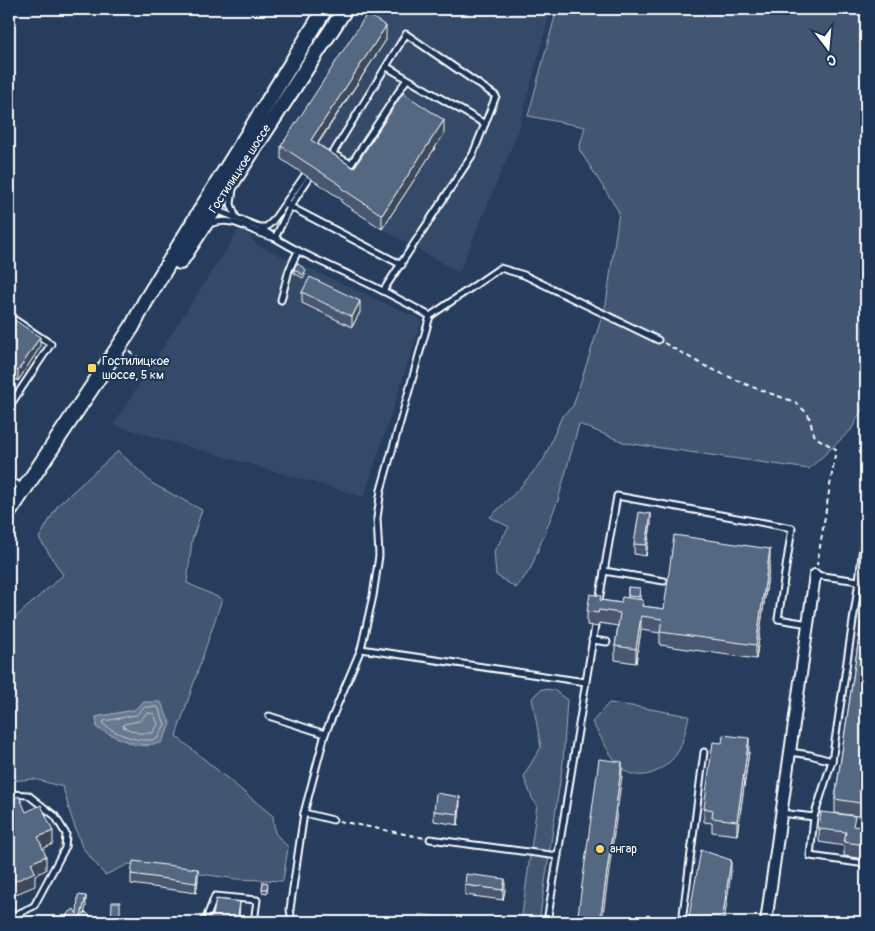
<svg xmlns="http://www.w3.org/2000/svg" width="875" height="931" viewBox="0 0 875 931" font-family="Pangolin,sans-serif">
<rect width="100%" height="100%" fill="#263d5e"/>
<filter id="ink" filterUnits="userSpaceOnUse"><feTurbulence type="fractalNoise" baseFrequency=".02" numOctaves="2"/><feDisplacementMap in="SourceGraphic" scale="10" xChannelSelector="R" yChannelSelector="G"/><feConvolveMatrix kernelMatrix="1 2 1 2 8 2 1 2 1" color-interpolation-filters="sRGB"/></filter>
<g filter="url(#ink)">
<g fill="#344a68">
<polygon points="378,9 551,9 518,132 459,273 382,229 444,134 354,182 311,153 386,40 367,28"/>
<polygon points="239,229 251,235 254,243 422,320 364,497 113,425"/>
</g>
<g fill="#425672" stroke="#a0aab8" fill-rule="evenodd">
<polygon points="557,9 866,9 866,402 851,430 809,469 626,443 579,424 558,500 530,570 516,588 496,575 494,551 509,527 490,517 517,491 544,459 562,416 573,406 606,304 619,212 579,149 585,127 528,116"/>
<path d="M118,451l35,33 49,26 -10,30 -5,43 35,16 -46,137 97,80 2,17 13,14 -5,34 -46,-2 -108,-15 -24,11 -23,-28 -12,-34 -7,-26 -29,-8 -25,2v-158l54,-48 -24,-37 19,-33zM134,710l15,36 -14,-1 -38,-17 -1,-11z"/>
<polygon points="541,689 554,690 567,700 563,762 539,922 521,922 537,805 532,798 524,777 527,770 541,747 532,698"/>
<path d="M609,703l30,4 50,9c-3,11 -5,24 -10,34 -10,18 -36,34 -55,20 -11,-8 -25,-36 -32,-48z"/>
<polygon points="419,914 483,922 418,922"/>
</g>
<path fill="#67788e" stroke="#a4aebb" d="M143,702h18l10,23 -10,18c-24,5 -42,-4 -64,-15l-1,-11 38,-7z"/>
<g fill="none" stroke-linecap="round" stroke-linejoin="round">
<g stroke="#c2c9d2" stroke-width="1">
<path d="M145,707h13l7,17 -8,15c-19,4 -39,-4 -54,-15l1,-3 32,-6z"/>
<polygon points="147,713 154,714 158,724 153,733 138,733 123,727 124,724 139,721"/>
</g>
<defs>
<g id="service">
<polyline points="387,67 485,124"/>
<polyline points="331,153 351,164 407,79"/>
<polyline points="333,153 406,34 496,96 473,154 383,291"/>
<polyline points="233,189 231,204 236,218"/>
<polyline points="285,204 402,265"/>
<polyline points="216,210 259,227 266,227 272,222 305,175"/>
<path d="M209,224c27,-9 38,7 63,13"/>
<path d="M259,227c29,21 62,35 95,50 26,12 51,25 76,39"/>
<polyline points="275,238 290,207 309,178"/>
<polyline points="281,300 289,270 298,251"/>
<polyline points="9,316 51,344 9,407"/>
<polyline points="9,479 24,489"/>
<polyline points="604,571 664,581"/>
<polyline points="815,575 859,581"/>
<polyline points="599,601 617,496 792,528 778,619 809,624"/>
<polyline points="592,640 607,642"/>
<polyline points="361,649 585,682"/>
<polyline points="269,716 325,734"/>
<polyline points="790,752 810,755 832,761"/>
<polyline points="9,794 28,795 55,816 66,834 65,848 34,906 9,918"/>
<polyline points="304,813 333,820"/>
<polyline points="781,813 814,817 832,761 859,581 866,521"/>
<polyline points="814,817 810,856 866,864"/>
<polyline points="430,839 558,856"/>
<polyline points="201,922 206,919 215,896 257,900 254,922"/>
<polyline points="292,922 290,909 304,813 325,734 361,649 373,596 379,556 377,518 381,490 430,316 500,268 524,275 658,340"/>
<polyline points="547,922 595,626"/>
<polyline points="682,922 704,752"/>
</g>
<polyline id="minor" points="766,922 815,575"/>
<g id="secondary">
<polyline points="180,262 345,9"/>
<polyline points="9,512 132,327 145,302 204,205 325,9"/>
</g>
</defs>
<use href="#service" stroke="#fff" stroke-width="9"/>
<use href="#minor" stroke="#fff" stroke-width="14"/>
<use href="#secondary" stroke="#fff" stroke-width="18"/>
<g stroke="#fff" stroke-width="2" stroke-dasharray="5 4" stroke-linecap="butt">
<polyline points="664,343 705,366 752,387 795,402 808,414 815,437 836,449 817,565"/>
<polyline points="129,351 139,358"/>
<polyline points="339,821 425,838"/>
</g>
<use href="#service" stroke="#1d3557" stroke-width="5"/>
<use href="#minor" stroke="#1d3557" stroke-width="10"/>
<use href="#secondary" stroke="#1d3557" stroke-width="14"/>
</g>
<g fill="#49596f" stroke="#fff">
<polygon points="386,40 318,144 354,168 444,134 382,229 341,202 341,199 281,159 281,146"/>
<polygon points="294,269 306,274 303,278 294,273"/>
<polygon points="302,292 360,312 352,327 302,303"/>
<polygon points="9,326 40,347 18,381 9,375"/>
<polygon points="651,524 646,556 634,554 634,544"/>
<polygon points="770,562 756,659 660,645 660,633 641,630 636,663 615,660 615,646 618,626 599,623 598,627 587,625 587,611 601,600 621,603 628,597 628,587 640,595 640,599 643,606 664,609"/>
<polygon points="866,590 866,817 835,813 835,799"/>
<polygon points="749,752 737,835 712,832 712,823 704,822 704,808"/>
<polygon points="460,807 458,825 434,821 434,811"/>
<polygon points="866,823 866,859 844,856 844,846 819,842 819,829 855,827 861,827"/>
<polygon points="131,874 198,880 196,893 131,884"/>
<polygon points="465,885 505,890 503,900 465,895"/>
<polygon points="268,886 267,893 262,892 262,889"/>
<polygon points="86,906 84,913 91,922 67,922 67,914 77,914"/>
</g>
<g fill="#3c485a" stroke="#fff">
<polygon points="386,26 386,40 311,153 311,140"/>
<polygon points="444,120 444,134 382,229 382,215"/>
<polygon points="360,301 360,312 352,327 352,317"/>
<polygon points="40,337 40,347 18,381 18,371"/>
<polygon points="651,514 651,524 646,556 646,545"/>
<polygon points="770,549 770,562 756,659 756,645"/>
<polygon points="641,616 641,630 636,663 636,649"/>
<polygon points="749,738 749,752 737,835 737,821"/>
<polygon points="622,762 622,776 602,922 600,922"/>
<polygon points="460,797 460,807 458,825 458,814"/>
<polygon points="53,831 53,844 38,851 38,837"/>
<polygon points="46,856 46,870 35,875 35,886 9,897 9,884 31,863"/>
<polygon points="731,860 731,873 724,922 722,922"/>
<polygon points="198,869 198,880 196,893 196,883"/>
<polygon points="505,879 505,890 503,900 503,890"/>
<polygon points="86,896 86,906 82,922 81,916"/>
<polygon points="240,902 239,922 237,922"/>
<polygon points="91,918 91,922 85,922"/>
</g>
<g fill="#556781" stroke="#fff">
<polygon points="367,14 386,26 311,140 354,168 403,93 444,120 382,215 341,188 342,186 281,146"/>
<polygon points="297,263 306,270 303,275 294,269"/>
<polygon points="310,277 360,301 352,317 302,292"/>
<polygon points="13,319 40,337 18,371 9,365 9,326"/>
<polygon points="639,512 651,514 646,545 634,544"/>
<polygon points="674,535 770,549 756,645 660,632 662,619 641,616 636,649 615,646 620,613 599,610 598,613 587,611 590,594 601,596 600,600 621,603 622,597 643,600 642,606 664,609"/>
<polygon points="628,587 640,588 639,597 628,596"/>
<polygon points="866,590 866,804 835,799"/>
<polygon points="723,735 749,738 737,821 712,818 713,810 704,808 713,742 722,743"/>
<polygon points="599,759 622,762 600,922 577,922"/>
<polygon points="436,793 460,797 458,814 434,811"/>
<polygon points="19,796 26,812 41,805 53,831 38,837 46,856 31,863 35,872 9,884 9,801"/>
<polygon points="821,812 855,816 853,826 861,827 862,822 866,823 866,845 844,842 846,832 819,829"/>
<polygon points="701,850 731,860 722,922 688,922"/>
<polygon points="133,861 198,869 196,883 131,874"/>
<polygon points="466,874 505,879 503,890 465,885"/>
<polygon points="263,882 268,883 267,889 262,889"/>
<polygon points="78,895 86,896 81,916 86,912 91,918 85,922 72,922 72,920 67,914 74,909 77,914"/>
<polygon points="216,899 240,902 237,922 204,922 205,915 213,916"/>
<polygon points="112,902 120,902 120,916 123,916 123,922 111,922"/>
</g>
</g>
<g fill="#ffd166" stroke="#1d3557" stroke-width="2">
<rect x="87" y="363" width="10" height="10" rx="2.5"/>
<circle cx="600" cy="849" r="5"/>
</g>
<g text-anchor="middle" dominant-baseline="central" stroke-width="4" stroke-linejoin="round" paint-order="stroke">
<g font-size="12" fill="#fff" stroke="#1d3557">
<text transform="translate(240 169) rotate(-57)">Гостилицкое шоссе</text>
</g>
<g font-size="12" fill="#fff" stroke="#1d3557" text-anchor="start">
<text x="102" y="361">Гостилицкое<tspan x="102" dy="14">шоссе, 5 км</tspan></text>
<text x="610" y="849">ангар</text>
</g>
</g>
<rect width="875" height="931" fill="none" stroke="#1d3557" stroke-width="30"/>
<rect x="15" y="15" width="845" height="901" fill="none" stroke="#fff" stroke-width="2" filter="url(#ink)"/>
<g transform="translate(828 48) rotate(164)" stroke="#1d3557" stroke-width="4" paint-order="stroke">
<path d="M0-4L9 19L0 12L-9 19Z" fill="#ffffff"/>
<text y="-8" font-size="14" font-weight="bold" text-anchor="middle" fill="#ffffff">С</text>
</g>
</svg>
